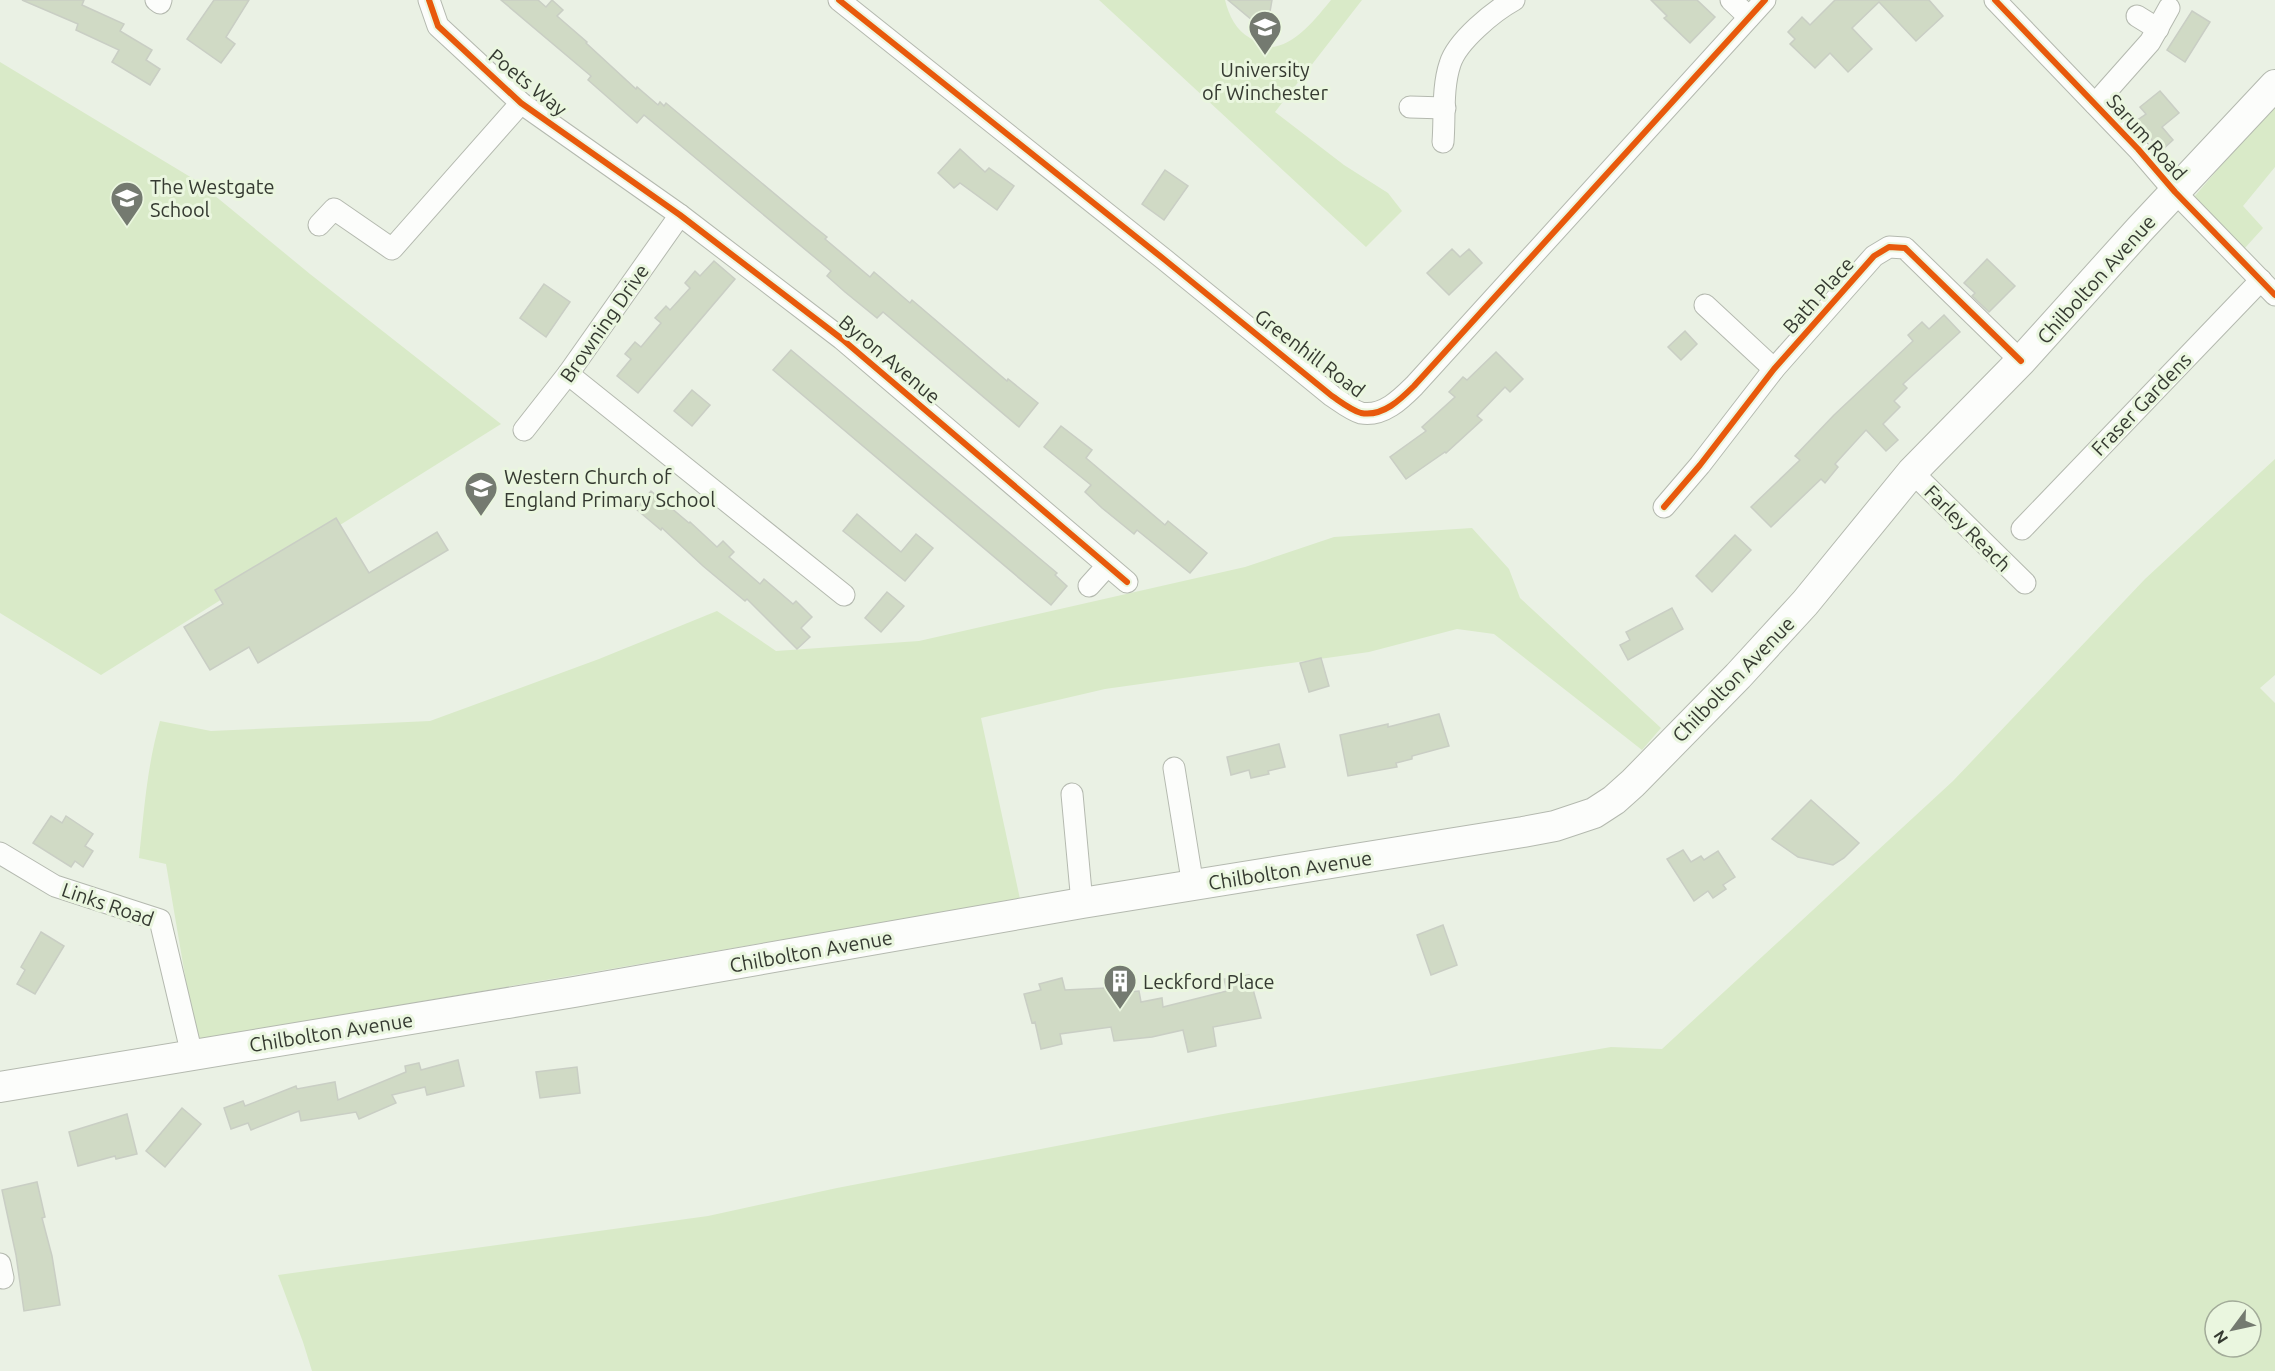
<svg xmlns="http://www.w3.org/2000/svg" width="2275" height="1371" viewBox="0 0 2275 1371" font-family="Ubuntu,sans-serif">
<rect width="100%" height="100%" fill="#eaf1e4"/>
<g fill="#d9eac8" fill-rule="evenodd">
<path d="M1099,0h126c4,16 11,30 25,38 5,3 12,8 17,9 26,2 50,-30 64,-47h31l-87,112 69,53 44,28 14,18 -36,36z"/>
<polygon points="0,62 197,181 310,274 501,424 101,675 0,613"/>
<polygon points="2275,103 2275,167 2243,206 2263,228 2244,249 2194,197"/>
<path d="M2275,459v216l-15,13 15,15v668h-1963l-9,-29 -25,-67 430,-59 129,-28 386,-74 388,-67 51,2 291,-268 192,-202zM2215,1311h36v36h-36z"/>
<path d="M1472,528l37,41 11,29 141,130 -19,22 -148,-116 -37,-5 -88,23 -264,37 -124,29 39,181 -824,141 -30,-176 -27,-6c5,-47 8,-92 21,-137l51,10 219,-10 169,-62 118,-48 59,40 143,-10 326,-74 89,-30z"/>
</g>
<g fill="#d0dac5" stroke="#c9cec4" stroke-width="1.5">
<polygon points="22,0 84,0 82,5 124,24 120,31 152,50 146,60 160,69 150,85 112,62 119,50 76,30 78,24"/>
<polygon points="214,0 249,0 226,37 235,44 221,63 187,39"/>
<polygon points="501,0 538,0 546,7 552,0 563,10 557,16 587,42 586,43 636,89 637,87 658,105 660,102 664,106 666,103 812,225 827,237 825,239 870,277 874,272 910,303 912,300 1007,381 1008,379 1038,403 1019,427 883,312 877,318 845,292 827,276 831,271 644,115 637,123 588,80 591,76"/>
<polygon points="1228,0 1272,0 1268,23 1252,20"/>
<polygon points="1651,0 1697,0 1715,17 1690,43 1664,18 1667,16"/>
<polygon points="1835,0 1929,0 1943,16 1916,41 1879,2 1852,28 1872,49 1848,72 1830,53 1815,68 1790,44 1795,39 1788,32 1802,17 1810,25"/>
<polygon points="2192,11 2210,22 2185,62 2167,50"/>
<polygon points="2160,91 2179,113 2162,127 2173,140 2161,151 2136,121 2146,114 2140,107"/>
<polygon points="960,149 985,172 989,168 1014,186 997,210 960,183 954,188 938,173"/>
<polygon points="1165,170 1188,186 1164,220 1142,204"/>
<polygon points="1452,249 1460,257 1469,249 1482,263 1449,295 1427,273"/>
<polygon points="1987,259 2015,286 1989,312 1972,296 1975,293 1964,283"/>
<polygon points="714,261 735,279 638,393 617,376 631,359 625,354 635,342 641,347 661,323 655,318 666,306 670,310 690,288 685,283 695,271 700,276"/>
<polygon points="544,284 570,302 546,337 520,318"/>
<polygon points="1944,315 1960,332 1903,384 1907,388 1894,401 1900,407 1883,424 1898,440 1886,451 1866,430 1835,464 1838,467 1825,483 1821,479 1771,527 1751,507 1800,460 1795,456 1834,415 1913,341 1908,335 1922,322 1929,329"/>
<polygon points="1685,331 1697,344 1681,360 1668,347"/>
<polygon points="791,350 1057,573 1055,575 1067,586 1051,605 773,370"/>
<polygon points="1496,352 1523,379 1510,392 1505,387 1477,416 1482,420 1446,453 1445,452 1406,479 1390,457 1426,431 1422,427 1455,397 1449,392 1463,377 1467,380"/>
<polygon points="692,390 710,405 692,426 674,411"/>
<polygon points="1061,426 1092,450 1086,458 1165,525 1168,521 1207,553 1190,573 1137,530 1134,534 1102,508 1085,492 1091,485 1044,447"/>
<polygon points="651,491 689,523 690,522 717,547 723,541 734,552 729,557 760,584 764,579 793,604 796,601 812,617 801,628 810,637 797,649 747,599 745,601 703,566 662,528 661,530 636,509"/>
<polygon points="857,514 901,552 916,534 933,548 905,581 843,531"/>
<polygon points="336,518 369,573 437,532 448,550 258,663 249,647 210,670 184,627 223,604 215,590"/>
<polygon points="1735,535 1751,550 1712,592 1696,576"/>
<polygon points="887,592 904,606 881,632 865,618"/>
<polygon points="1672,608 1683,629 1628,660 1620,645 1630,640 1626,632"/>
<polygon points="1321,658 1329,686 1309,692 1300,663"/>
<polygon points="1439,714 1449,746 1412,756 1412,759 1396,763 1397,767 1348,776 1340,735 1388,724 1388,727"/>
<polygon points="1279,744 1285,767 1268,771 1269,774 1251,778 1249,770 1231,775 1227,757"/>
<polygon points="1811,800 1859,843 1844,858 1833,865 1798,857 1772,839"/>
<polygon points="51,816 62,823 66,816 93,834 85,846 93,851 83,867 75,861 71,867 33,843"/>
<polygon points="1683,850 1691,862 1701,856 1704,860 1718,851 1735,877 1723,885 1726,889 1713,898 1708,891 1694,901 1667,859"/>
<polygon points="1443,925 1457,965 1431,975 1417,935"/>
<polygon points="41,932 64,946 35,994 17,984 25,970 21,967"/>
<polygon points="1249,975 1261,1018 1213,1027 1216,1046 1188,1052 1183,1030 1152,1037 1114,1041 1111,1027 1060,1034 1062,1044 1041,1049 1035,1022 1032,1023 1024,994 1041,990 1039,984 1062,978 1065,990 1127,987 1128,992 1139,991 1141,1002 1162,998 1163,1007 1227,991 1224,979"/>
<polygon points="458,1060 464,1086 427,1095 425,1087 392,1095 396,1103 359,1119 356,1112 301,1121 299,1111 251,1130 248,1123 231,1129 224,1108 243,1101 245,1106 296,1086 297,1089 335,1082 338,1100 406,1072 405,1066 419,1063 421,1070"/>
<polygon points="577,1067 580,1093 540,1098 536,1072"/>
<polygon points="182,1108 201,1124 165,1167 146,1151"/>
<polygon points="127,1114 137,1154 116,1159 115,1156 78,1166 69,1132"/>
<polygon points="37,1182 45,1217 42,1218 52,1256 60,1305 24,1311 16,1255 2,1190"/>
</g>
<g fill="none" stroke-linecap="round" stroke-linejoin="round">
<defs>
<g id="minor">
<polyline points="156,0 160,3 161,0"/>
<polyline points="429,0 438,26 521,103 680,215 842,339 1127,582"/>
<path d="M839,0l326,260 167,136c9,6 19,14 29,17 22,4 40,-14 53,-27l351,-386"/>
<polyline points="1731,0 1749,17"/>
<polyline points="1995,0 2138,149 2175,192 2275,295"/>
<polyline points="2137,16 2158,29"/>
<polyline points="2095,104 2150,42 2169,8"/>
<polyline points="1410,107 1445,108"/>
<path d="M1443,142c2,-25 -1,-54 7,-78 7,-23 44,-53 64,-64"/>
<polyline points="319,225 334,209 392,249 521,103"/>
<polyline points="1705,305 1774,369"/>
<polyline points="568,374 844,595"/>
<polyline points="524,430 568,374 680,215"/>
<polyline points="1912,472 2025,583"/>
<polyline points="1664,507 1700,465 1774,369 1874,256 1889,247 1905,248 2021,361"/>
<polyline points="2022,529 2261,280"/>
<polyline points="1089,586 1107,566"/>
<polyline points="1174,768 1193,886"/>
<polyline points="1072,794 1082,903"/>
<polyline points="0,853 55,886 160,920 192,1055"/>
<polyline points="0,1264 3,1278"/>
</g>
<polyline id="secondary" points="0,1087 574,992 1082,903 1523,832 1555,826 1594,813 1614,800 1633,783 1738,676 1805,603 1912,472 2021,361 2140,229 2275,85"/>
</defs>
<use href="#minor" stroke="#b4b9af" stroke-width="23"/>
<use href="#secondary" stroke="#b4b9af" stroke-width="32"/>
<use href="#minor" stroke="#fcfdfb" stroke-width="21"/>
<use href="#secondary" stroke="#fcfdfb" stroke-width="30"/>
<defs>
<g id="cycleway">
<polyline points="429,0 438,26 521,103 680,215 842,339 1127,582"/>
<path d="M839,0l326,260 167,136c9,6 19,14 29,17 22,4 40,-14 53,-27l351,-386"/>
<polyline points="1995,0 2138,149 2175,192 2275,295"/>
<polyline points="1664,507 1700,465 1774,369 1874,256 1889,247 1905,248 2021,361"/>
</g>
</defs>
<use href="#cycleway" stroke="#eaf6df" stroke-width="10"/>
<use href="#cycleway" stroke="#e8590c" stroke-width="6"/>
</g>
<defs>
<symbol id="university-pin" viewBox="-11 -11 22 30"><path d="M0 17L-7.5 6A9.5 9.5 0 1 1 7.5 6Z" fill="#747a70" stroke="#eaf6df"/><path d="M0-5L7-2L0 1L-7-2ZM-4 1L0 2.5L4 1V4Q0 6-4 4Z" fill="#fff"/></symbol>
<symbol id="school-pin" viewBox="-11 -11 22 30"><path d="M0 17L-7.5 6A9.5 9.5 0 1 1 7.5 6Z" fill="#747a70" stroke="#eaf6df"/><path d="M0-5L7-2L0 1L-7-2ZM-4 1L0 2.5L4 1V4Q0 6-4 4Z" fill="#fff"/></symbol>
<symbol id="building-pin" viewBox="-11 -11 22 30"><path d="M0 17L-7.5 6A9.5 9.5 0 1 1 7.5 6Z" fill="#747a70" stroke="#eaf6df"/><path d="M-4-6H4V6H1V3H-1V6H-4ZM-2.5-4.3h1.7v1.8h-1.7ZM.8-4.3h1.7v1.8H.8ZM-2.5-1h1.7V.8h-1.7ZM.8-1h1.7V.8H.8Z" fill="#fff"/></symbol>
</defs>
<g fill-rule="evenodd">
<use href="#university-pin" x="1246" y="8" width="38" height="52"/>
<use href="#school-pin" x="108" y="179" width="38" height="52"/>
<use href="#school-pin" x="462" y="469" width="38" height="52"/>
<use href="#building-pin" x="1101" y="962" width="38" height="52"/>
</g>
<g text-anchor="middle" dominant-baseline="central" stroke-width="6" stroke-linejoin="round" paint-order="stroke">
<g font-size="20" fill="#353a31" stroke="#eaf6df" text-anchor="start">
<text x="1265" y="69" text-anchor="middle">University<tspan x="1265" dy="23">of Winchester</tspan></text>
<text x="150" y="186">The Westgate<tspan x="150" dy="23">School</tspan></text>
<text x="504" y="476">Western Church of<tspan x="504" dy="23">England Primary School</tspan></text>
<text x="1143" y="981">Leckford Place</text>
</g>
<g font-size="20" fill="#353a31" stroke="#eaf6df">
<text transform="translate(528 82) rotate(39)">Poets Way</text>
<text transform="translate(2147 137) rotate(48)">Sarum Road</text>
<text transform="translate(2096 279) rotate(-48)">Chilbolton Avenue</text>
<text transform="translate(1818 295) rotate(-48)">Bath Place</text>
<text transform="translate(604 323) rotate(-55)">Browning Drive</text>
<text transform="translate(1310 353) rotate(37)">Greenhill Road</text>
<text transform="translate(890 359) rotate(40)">Byron Avenue</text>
<text transform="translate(2141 404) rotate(-46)">Fraser Gardens</text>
<text transform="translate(1968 528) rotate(45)">Farley Reach</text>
<text transform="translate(1733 679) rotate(-46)">Chilbolton Avenue</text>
<text transform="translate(1290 870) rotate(-9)">Chilbolton Avenue</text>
<text transform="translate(108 904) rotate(19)">Links Road</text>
<text transform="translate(811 951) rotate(-10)">Chilbolton Avenue</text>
<text transform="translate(331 1032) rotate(-9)">Chilbolton Avenue</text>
</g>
</g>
<g transform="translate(2233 1329) rotate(237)"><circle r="28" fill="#eaf6df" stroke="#a2ab99" stroke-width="1.5"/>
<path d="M0-4.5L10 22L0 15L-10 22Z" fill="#747a70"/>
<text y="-9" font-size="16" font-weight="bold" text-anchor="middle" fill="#353a31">N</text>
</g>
</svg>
